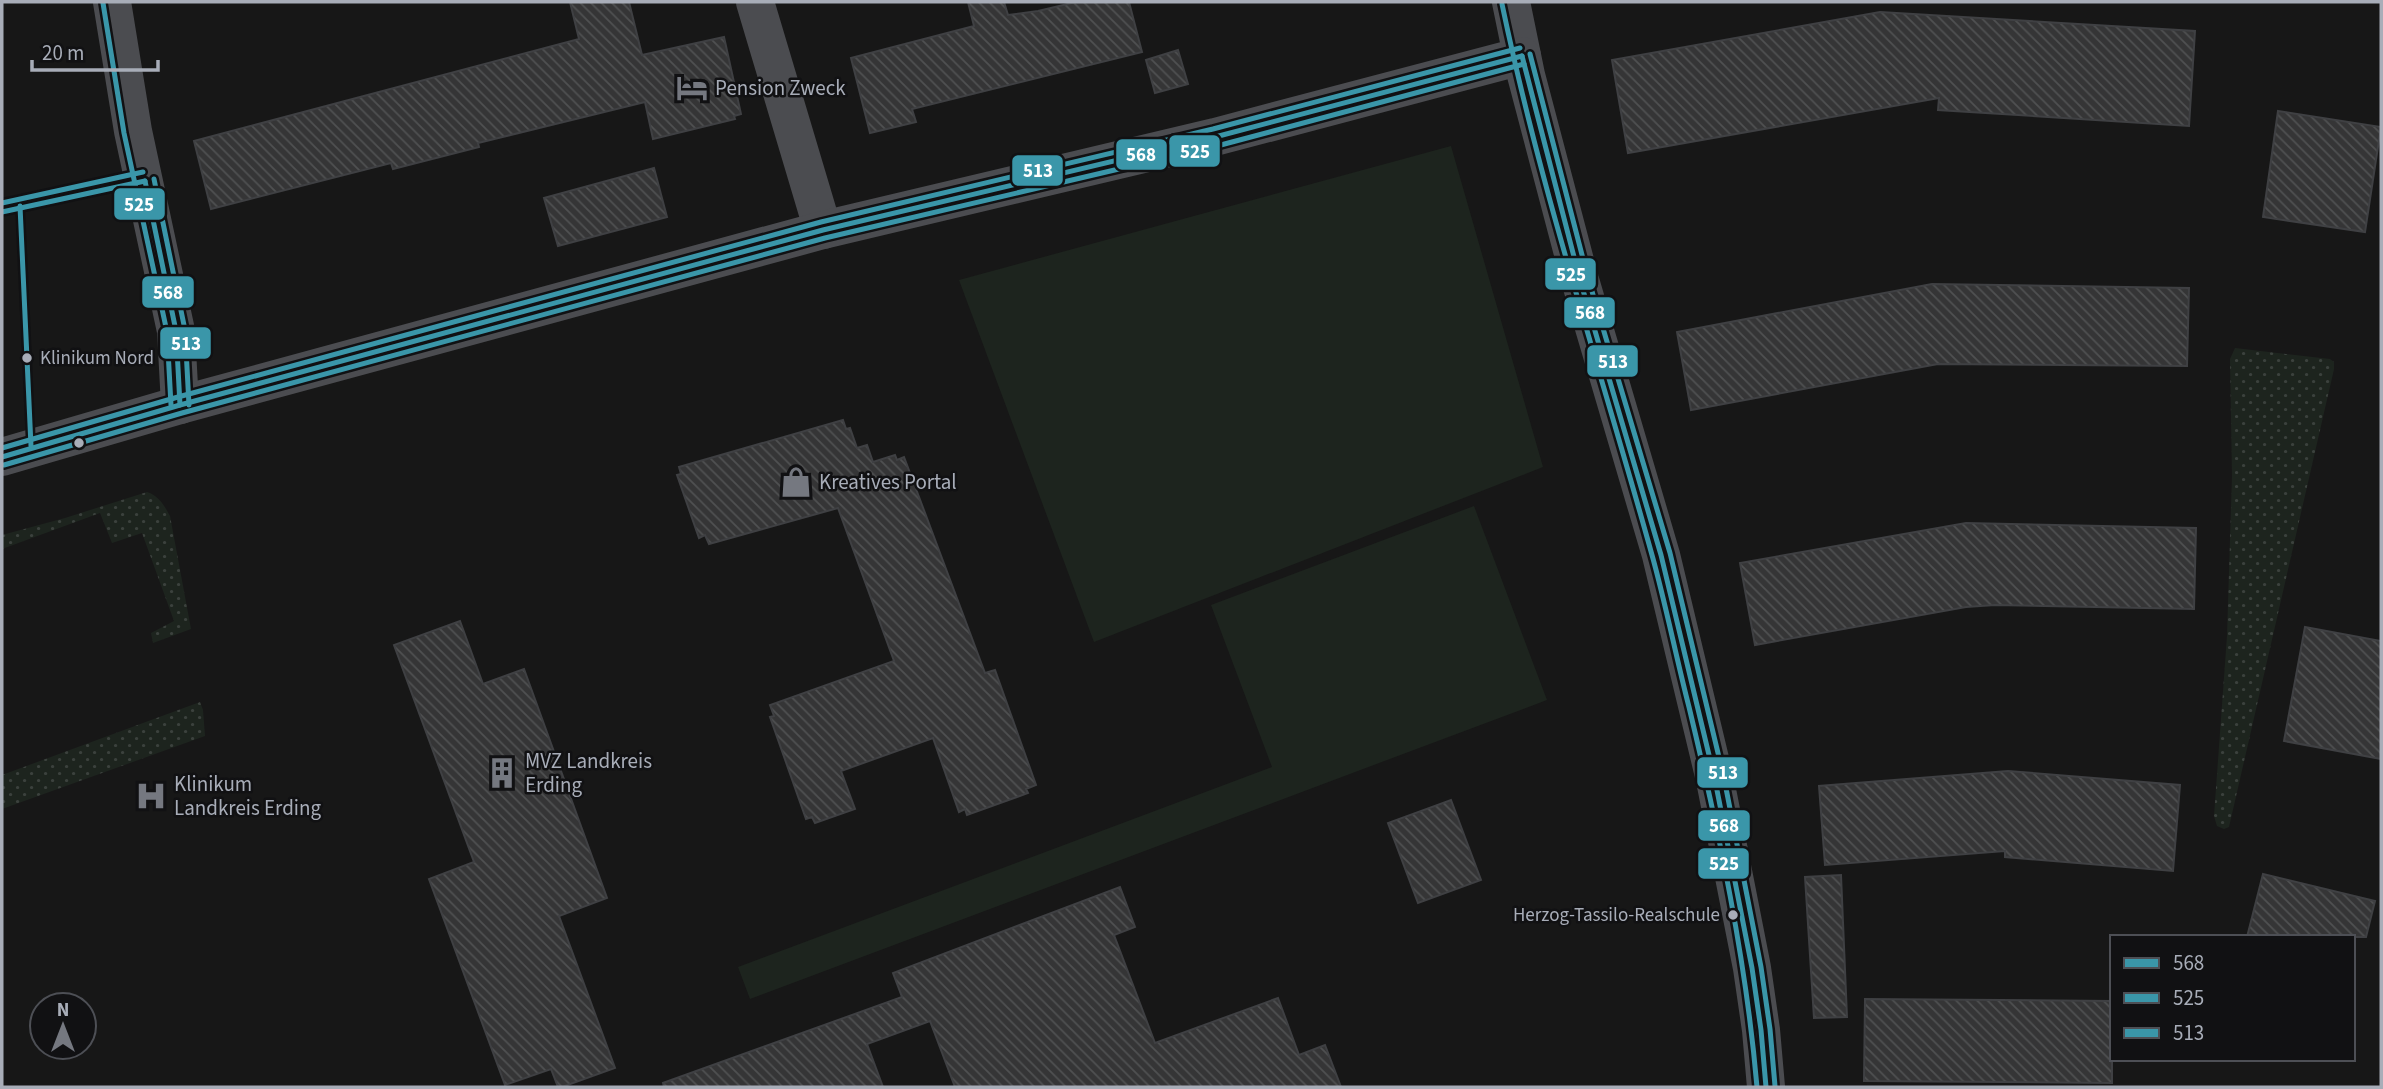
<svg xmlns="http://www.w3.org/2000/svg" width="2383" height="1089" viewBox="0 0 2383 1089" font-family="'Source Sans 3',sans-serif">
<defs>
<pattern id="grass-dots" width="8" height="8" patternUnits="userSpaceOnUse" patternTransform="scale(1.75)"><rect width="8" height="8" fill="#1d241e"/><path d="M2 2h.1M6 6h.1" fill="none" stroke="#3b413d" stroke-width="1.8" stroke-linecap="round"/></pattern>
<pattern id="building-back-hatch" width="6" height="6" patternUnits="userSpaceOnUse" patternTransform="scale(1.75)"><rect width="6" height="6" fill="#353536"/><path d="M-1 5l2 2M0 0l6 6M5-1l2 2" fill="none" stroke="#4f5051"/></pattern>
</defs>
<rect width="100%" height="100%" fill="#171717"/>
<g fill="url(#grass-dots)">
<polygon points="2235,348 2330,359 2334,362 2334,369 2229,827 2224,829 2217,826 2214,816 2227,636 2232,476 2230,359"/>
<path d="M147,492c12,4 17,13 23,24l21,113 -38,14 -2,-10 23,-12 -32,-88 -30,10 -12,-30 -98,36v-14l63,-17z"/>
<polygon points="200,702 203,710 205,736 2,809 2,775"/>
</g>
<g fill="#1d241e">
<polygon points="1451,146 1543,467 1094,642 959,280"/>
<polygon points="1474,506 1547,700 750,999 738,967 1272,767 1211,605"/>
</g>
<g fill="url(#building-back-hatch)" stroke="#3f4043" stroke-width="2">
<polygon points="570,2 629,2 642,55 724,37 741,114 734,116 735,119 653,139 645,102 478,143 479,147 393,169 391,163 211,209 194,141 579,39"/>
<polygon points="968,2 1004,2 1008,15 1038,11 1076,2 1129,2 1142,52 912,109 916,122 870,133 851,58 974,26"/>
<polygon points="1880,12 2195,31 2189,126 1938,110 1939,98 1628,153 1612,60"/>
<polygon points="1178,50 1188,84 1155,93 1146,60"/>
<polygon points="2278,111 2381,127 2365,232 2263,217"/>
<polygon points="654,168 667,217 558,246 544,198"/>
<polygon points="1932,284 2189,288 2187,366 1938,364 1691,410 1677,332"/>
<polygon points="843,420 846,429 850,428 857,448 867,445 873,462 895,455 897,460 904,457 985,673 995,670 1036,785 1026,789 1028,793 967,815 965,809 959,812 933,738 841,771 855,809 815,823 812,817 806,819 770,717 774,716 770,705 894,661 838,508 709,544 705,535 699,538 677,475 681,474 679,467"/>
<polygon points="1966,523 2196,528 2194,609 1995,605 1966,607 1755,645 1740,563"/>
<polygon points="460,621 483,684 524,669 607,898 559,916 615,1068 562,1087 558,1087 551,1069 505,1085 429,879 474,862 394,645"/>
<polygon points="2305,627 2381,641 2381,759 2284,741"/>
<polygon points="2008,771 2180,785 2173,871 2005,857 2005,851 1825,865 1819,786"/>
<polygon points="1451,800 1481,880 1418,903 1388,823"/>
<polygon points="2263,874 2375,901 2366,937 2247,937"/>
<polygon points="1841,875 1847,1017 1814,1018 1805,877"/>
<polygon points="1120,887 1135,927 1114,935 1155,1043 1278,998 1299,1055 1325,1045 1341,1087 955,1087 930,1021 867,1044 883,1087 664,1087 663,1083 902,997 893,973"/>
<polygon points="1865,999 2112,1001 2112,1083 1864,1081"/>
</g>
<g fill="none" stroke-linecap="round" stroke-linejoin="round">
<g stroke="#4b4c50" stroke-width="38">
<polyline points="112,2 133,131 176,331 180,405"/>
<polyline points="755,2 823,230"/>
<polyline points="1511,2 1526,75 1580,280 1661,555 1715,780 1752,968 1761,1030 1766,1087"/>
<polyline points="2,457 180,405 823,230 1215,137 1522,56"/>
</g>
<defs>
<g id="bus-1">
<polyline points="1522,56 1580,280 1661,555 1715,780 1752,968 1761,1030 1766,1087"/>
<polyline points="145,181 176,331 180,405"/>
<polyline points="2,212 145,181"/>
<polyline points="2,457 180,405 823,230 1215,137 1522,56"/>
</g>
<g id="bus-2">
<polyline points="103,3 124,133 167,332 171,405"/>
<path d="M1502,4c39,187 99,367 150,551 14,50 24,102 37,152 30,125 57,252 68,380"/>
<polyline points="20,206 31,446"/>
<polyline points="4,465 182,413 825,238 1217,146 1524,64"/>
</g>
<g id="bus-3">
<polyline points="1530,54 1588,278 1670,553 1724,778 1761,967 1770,1029 1775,1086"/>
<polyline points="154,179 185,330 189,405"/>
<polyline points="2,203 143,172"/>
<polyline points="2,448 178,397 821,222 1213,129 1520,48"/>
</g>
</defs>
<use href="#bus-1" stroke="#111113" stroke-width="10"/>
<use href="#bus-2" stroke="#111113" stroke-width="10"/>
<use href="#bus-3" stroke="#111113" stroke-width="10"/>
<use href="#bus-1" stroke="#3a96a9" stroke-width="5"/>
<use href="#bus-2" stroke="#3a96a9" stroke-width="5"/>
<use href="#bus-3" stroke="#3a96a9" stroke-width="5"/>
</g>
<defs>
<symbol id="hotel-bare" viewBox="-9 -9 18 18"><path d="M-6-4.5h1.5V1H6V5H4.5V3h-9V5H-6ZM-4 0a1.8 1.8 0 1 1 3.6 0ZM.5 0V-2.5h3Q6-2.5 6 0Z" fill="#757880" stroke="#111113" stroke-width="2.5" paint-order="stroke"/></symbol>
<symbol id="shop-bare" viewBox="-9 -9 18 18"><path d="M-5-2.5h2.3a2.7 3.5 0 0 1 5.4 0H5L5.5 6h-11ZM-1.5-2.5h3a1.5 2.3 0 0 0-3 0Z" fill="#757880" stroke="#111113" stroke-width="2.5" paint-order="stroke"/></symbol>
<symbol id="building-bare" viewBox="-9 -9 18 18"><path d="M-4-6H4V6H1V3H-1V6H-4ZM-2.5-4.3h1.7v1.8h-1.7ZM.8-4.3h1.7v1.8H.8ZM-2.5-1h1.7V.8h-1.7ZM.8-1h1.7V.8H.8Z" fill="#757880" stroke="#111113" stroke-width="2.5" paint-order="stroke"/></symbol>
<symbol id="hospital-bare" viewBox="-9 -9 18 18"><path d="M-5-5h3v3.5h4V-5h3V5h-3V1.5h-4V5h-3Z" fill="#757880" stroke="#111113" stroke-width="2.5" paint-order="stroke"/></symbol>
</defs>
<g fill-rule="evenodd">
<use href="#hotel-bare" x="670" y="66" width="44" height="44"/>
<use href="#shop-bare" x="774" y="460" width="44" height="44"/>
<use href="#building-bare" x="480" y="751" width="44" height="44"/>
<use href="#hospital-bare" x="129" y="774" width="44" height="44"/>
</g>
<g fill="#a8adb8" stroke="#111113" stroke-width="2.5">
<circle cx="27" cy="358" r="6"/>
<circle cx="79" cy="443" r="6"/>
<circle cx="1733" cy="915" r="6"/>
</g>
<g text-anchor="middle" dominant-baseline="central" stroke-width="5" stroke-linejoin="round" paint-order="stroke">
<g font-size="19" fill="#a8adb8" stroke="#111113" text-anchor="start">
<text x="40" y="358">Klinikum Nord</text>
<text x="1720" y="915" text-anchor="end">Herzog-Tassilo-Realschule</text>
</g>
<g font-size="21" fill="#a8adb8" stroke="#111113" text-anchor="start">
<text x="715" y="88">Pension Zweck</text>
<text x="819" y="482">Kreatives Portal</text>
<text x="525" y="761">MVZ Landkreis<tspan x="525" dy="24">Erding</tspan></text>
<text x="174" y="784">Klinikum<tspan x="174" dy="24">Landkreis Erding</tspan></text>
</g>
</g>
<g stroke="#111113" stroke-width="2.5">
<rect x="1168" y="134" width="53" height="34" rx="7" fill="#3a96a9"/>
<rect x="1115" y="138" width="53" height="33" rx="7" fill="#3a96a9"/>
<rect x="1011" y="154" width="53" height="33" rx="7" fill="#3a96a9"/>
<rect x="113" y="187" width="53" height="34" rx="7" fill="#3a96a9"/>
<rect x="1544" y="257" width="53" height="34" rx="7" fill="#3a96a9"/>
<rect x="141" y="275" width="54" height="34" rx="7" fill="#3a96a9"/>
<rect x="1563" y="296" width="53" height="33" rx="7" fill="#3a96a9"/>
<rect x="159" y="326" width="53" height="34" rx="7" fill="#3a96a9"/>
<rect x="1586" y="344" width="53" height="34" rx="7" fill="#3a96a9"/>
<rect x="1696" y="756" width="53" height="33" rx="7" fill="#3a96a9"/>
<rect x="1697" y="809" width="54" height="33" rx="7" fill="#3a96a9"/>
<rect x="1697" y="847" width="53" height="33" rx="7" fill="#3a96a9"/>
</g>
<g font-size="19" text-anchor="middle" font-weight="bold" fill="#fff">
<text x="1195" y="158">525</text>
<text x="1141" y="161">568</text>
<text x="1038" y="177">513</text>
<text x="139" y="211">525</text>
<text x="1571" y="281">525</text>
<text x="168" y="299">568</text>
<text x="1590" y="319">568</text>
<text x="186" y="350">513</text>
<text x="1613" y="368">513</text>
<text x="1723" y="779">513</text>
<text x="1724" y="832">568</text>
<text x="1724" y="870">525</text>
</g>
<rect width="2383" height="1089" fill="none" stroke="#a8adb8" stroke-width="7"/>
<rect x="2110" y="935" width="245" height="126" fill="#111113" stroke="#4d4f55" stroke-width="2"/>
<rect x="2124" y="958" width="35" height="10" fill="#3a96a9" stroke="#4d4f55" stroke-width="2"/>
<text x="2173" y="970" font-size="21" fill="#a8adb8">568</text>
<rect x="2124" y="993" width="35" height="10" fill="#3a96a9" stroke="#4d4f55" stroke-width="2"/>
<text x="2173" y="1005" font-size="21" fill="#a8adb8">525</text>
<rect x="2124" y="1028" width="35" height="10" fill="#3a96a9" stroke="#4d4f55" stroke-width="2"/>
<text x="2173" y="1040" font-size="21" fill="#a8adb8">513</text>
<g transform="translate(63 1026)"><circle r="33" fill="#111113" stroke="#4d4f55" stroke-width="2"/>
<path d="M0-5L12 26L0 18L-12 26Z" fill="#757880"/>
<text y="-10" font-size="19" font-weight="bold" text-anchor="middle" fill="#a8adb8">N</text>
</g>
<path d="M32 60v10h126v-10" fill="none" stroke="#a8adb8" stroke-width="3.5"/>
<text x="42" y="60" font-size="21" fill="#a8adb8" stroke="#111113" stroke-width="5" paint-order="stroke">20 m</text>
</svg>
